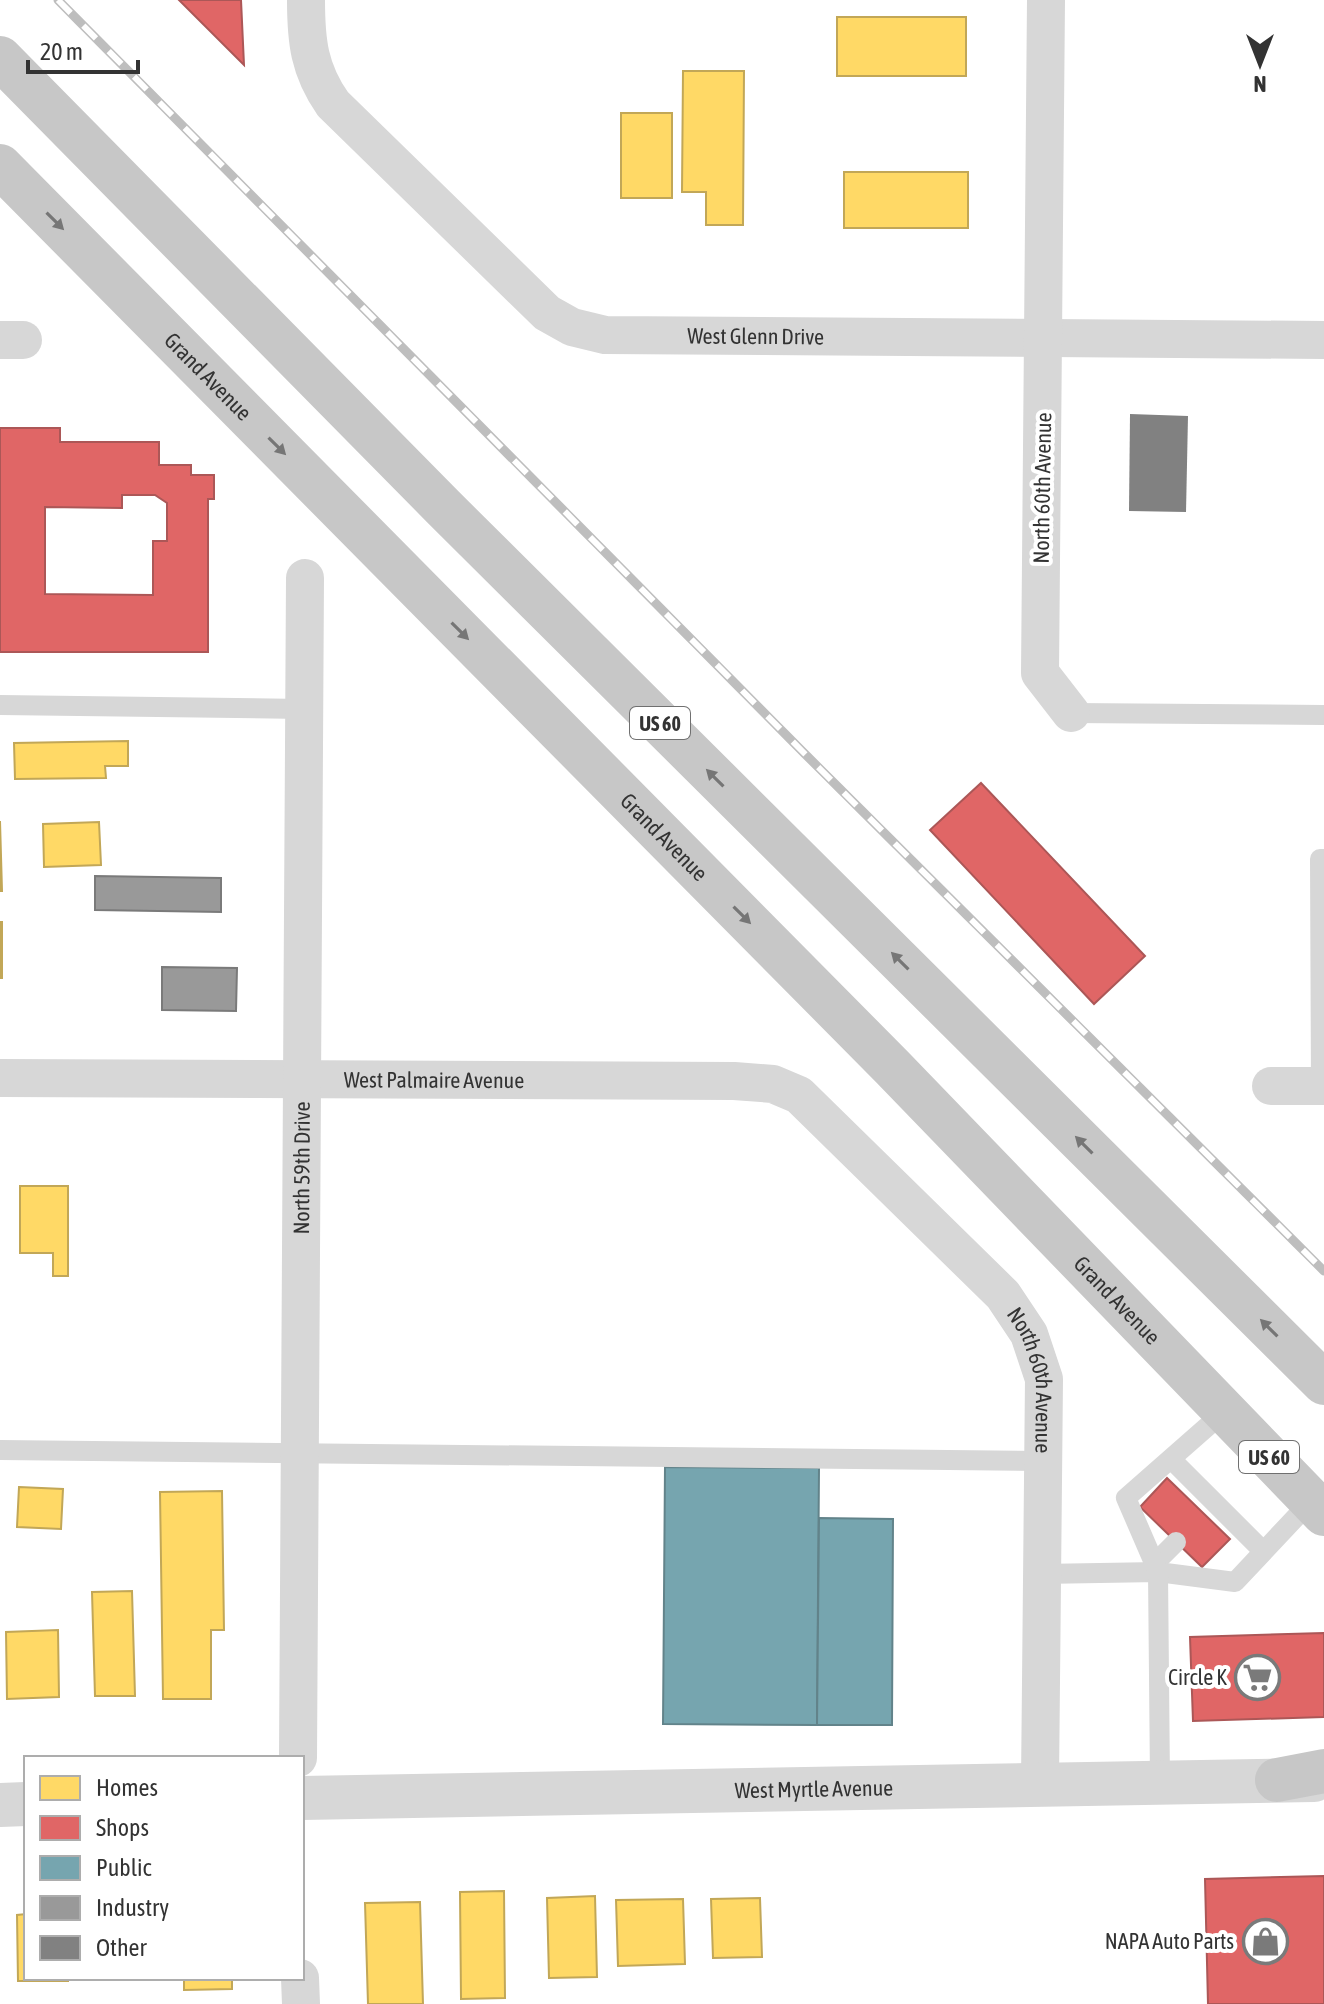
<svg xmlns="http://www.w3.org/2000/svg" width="1324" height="2004" viewBox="0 0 1324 2004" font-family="'Asap Condensed',sans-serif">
<rect width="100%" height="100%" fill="#fff"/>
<g fill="#ffd966" stroke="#c2a757" stroke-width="2">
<rect x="837" y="17" width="129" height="59"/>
<polygon points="683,71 744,71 743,225 706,225 706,192 682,192"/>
<rect x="621" y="113" width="51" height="85"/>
<rect x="844" y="172" width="124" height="56"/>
<polygon points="128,741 128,766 105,766 106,778 15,779 14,743"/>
<polygon points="0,821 2,891 0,891"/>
<polygon points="99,822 101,865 44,867 43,824"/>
<rect x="0" y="922" width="2" height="56"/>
<polygon points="20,1186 68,1186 68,1276 53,1276 53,1253 20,1253"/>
<polygon points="19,1487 63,1489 61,1529 17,1527"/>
<polygon points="222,1491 224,1630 211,1630 211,1699 163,1699 160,1492"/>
<polygon points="132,1591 135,1696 95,1696 92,1592"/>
<polygon points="58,1630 59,1697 7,1699 6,1632"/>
<polygon points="504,1891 505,1998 461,1999 460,1892"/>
<polygon points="595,1896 597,1977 549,1978 547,1898"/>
<polygon points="760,1898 762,1957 713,1958 711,1899"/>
<polygon points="683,1899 685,1964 618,1966 616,1900"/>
<polygon points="420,1902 423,2004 368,2004 365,1903"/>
<polygon points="26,1914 26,1978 68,1978 68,1981 18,1981 17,1915"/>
<polygon points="184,1978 232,1978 232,1989 184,1990"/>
</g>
<g fill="#e06666" stroke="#ac5757" stroke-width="2" fill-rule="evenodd">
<polygon points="179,0 241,0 244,65"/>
<path d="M0,428h60v14h99v23h32v10h23v24h-6v153h-208zM122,495h33l12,8v38h-14v54l-108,-1v-87l77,1z"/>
<polygon points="981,783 1145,956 1094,1004 930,830"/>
<polygon points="1167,1478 1230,1539 1202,1567 1140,1507"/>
<polygon points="1324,1633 1324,1717 1193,1721 1190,1637"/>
<polygon points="1324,1876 1324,2004 1208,2004 1205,1879"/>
</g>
<g fill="#76a5af" stroke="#62838a" stroke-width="2">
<polygon points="665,1467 819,1468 817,1725 663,1724"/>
<polygon points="819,1518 893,1519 892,1725 817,1725"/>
</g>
<g fill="#999" stroke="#7a7a7a" stroke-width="2">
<polygon points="95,876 221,878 221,912 95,910"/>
<polygon points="162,967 237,968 236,1011 162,1010"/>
</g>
<polygon fill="#818181" points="1130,414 1188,416 1186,512 1129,511"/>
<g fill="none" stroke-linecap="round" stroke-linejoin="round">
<g stroke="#d7d7d7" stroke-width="20">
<polyline points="0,705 304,709"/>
<polyline points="1071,713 1324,715"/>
<polyline points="1321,1086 1320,859 1324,859"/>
<polyline points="0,1450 1043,1461"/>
<polyline points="1171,1459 1263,1551"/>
<polyline points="1155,1563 1176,1542"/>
<polyline points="1041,1574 1158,1572 1235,1582 1311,1501"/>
<polyline points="1160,1781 1158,1572 1126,1498 1225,1411"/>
</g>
<g stroke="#d7d7d7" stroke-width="38">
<path id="s1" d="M306,0c0,41 3,70 27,104l214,209 25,14 33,8 719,5"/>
<polyline points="1046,0 1040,673 1071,713"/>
<polyline points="0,340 23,340"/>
<path id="s2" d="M0,1078l734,3 39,3 26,11 204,200 26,39 15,45 -4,404"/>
<polyline points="1271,1086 1324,1086"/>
<path id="s3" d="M298,1758l7,-1180"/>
<polyline points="300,1978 301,2004"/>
</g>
<g stroke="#d7d7d7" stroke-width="44">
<path id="s4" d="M302,1798l1012,-18"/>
<polyline points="0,1805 26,1804"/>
</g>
<g stroke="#c7c7c7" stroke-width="44">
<polyline points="0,58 443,507 1324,1383"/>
<path id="s5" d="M0,166l892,901 432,447"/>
<polyline points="1277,1780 1324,1771"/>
</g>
<defs>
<polyline id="rail" points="58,0 805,754 1324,1271"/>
</defs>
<use href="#rail" stroke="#bebebe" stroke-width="9"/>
<use href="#rail" stroke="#fff" stroke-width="6" stroke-dasharray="18" stroke-linecap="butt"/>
</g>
<defs><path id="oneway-solid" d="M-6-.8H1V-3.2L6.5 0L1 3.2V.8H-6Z" transform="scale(2)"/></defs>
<g fill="#767676">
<use href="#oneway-solid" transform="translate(55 221) rotate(45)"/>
<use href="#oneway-solid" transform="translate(277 446) rotate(45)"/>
<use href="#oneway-solid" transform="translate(460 631) rotate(45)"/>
<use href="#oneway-solid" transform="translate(715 778) rotate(-135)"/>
<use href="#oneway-solid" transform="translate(742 915) rotate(45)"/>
<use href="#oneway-solid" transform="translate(900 961) rotate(-135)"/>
<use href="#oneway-solid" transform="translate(1084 1145) rotate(-135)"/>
<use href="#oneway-solid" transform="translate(1269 1328) rotate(-135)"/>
</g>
<defs>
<symbol id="supermarket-ring" viewBox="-11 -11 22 22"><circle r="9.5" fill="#fff" stroke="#7a7a7a" stroke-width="1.5"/><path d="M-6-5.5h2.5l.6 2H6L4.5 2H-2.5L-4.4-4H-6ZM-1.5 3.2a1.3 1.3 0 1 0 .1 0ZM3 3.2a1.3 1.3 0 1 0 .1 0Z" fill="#7a7a7a"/></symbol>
<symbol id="shop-ring" viewBox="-11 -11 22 22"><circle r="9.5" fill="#fff" stroke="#7a7a7a" stroke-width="1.5"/><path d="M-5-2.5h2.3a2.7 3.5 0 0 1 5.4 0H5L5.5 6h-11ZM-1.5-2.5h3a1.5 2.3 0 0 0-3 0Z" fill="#7a7a7a"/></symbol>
</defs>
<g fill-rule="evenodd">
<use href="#supermarket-ring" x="1232" y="1652" width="51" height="51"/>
<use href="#shop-ring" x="1240" y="1916" width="51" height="51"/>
</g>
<g text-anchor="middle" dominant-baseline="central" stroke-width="8" stroke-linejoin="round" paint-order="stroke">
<g fill="#fff" stroke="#707070" stroke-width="2">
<rect x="630" y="707" width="60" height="32" rx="6"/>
<rect x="1239" y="1441" width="60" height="32" rx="6"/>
</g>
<g font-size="20" font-weight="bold" fill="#333">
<text x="660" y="723">US 60</text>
<text x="1269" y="1457">US 60</text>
</g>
<g font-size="22" fill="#333" stroke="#fff">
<text stroke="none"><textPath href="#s1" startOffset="622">West Glenn Drive</textPath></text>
<text stroke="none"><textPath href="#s5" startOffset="296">Grand Avenue</textPath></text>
<text transform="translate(1042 488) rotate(-89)">North 60th Avenue</text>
<text stroke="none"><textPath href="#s5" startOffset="944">Grand Avenue</textPath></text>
<text stroke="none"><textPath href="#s2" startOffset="434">West Palmaire Avenue</textPath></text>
<text stroke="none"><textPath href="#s3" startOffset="590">North 59th Drive</textPath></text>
<text stroke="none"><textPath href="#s5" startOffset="1592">Grand Avenue</textPath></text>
<text stroke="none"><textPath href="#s2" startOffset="1180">North 60th Avenue</textPath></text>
<text stroke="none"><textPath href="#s4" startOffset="512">West Myrtle Avenue</textPath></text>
</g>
<g font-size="22" fill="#333" stroke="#fff" text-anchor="end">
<text x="1227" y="1677">Circle K</text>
<text x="1234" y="1941">NAPA Auto Parts</text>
</g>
</g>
<rect x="24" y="1756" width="280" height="224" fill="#ffffff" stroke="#adadad" stroke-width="2"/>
<rect x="40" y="1776" width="40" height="24" fill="#ffd966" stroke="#adadad" stroke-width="2"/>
<text x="96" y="1796" font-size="24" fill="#333333">Homes</text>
<rect x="40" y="1816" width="40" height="24" fill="#e06666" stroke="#adadad" stroke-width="2"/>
<text x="96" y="1836" font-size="24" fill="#333333">Shops</text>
<rect x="40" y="1856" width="40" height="24" fill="#76a5af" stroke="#adadad" stroke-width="2"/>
<text x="96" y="1876" font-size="24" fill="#333333">Public</text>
<rect x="40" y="1896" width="40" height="24" fill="#999999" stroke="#adadad" stroke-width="2"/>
<text x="96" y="1916" font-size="24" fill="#333333">Industry</text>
<rect x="40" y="1936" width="40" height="24" fill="#818181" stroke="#adadad" stroke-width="2"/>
<text x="96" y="1956" font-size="24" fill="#333333">Other</text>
<g transform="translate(1260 64) rotate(180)" stroke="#ffffff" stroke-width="6" paint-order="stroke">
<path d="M0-6L14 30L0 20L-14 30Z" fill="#333333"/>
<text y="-12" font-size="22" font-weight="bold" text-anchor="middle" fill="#333333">N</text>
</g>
<path d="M28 60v12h110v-12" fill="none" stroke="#333333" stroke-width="4"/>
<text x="40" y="60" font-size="24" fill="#333333" stroke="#ffffff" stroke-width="6" paint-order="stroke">20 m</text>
</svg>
